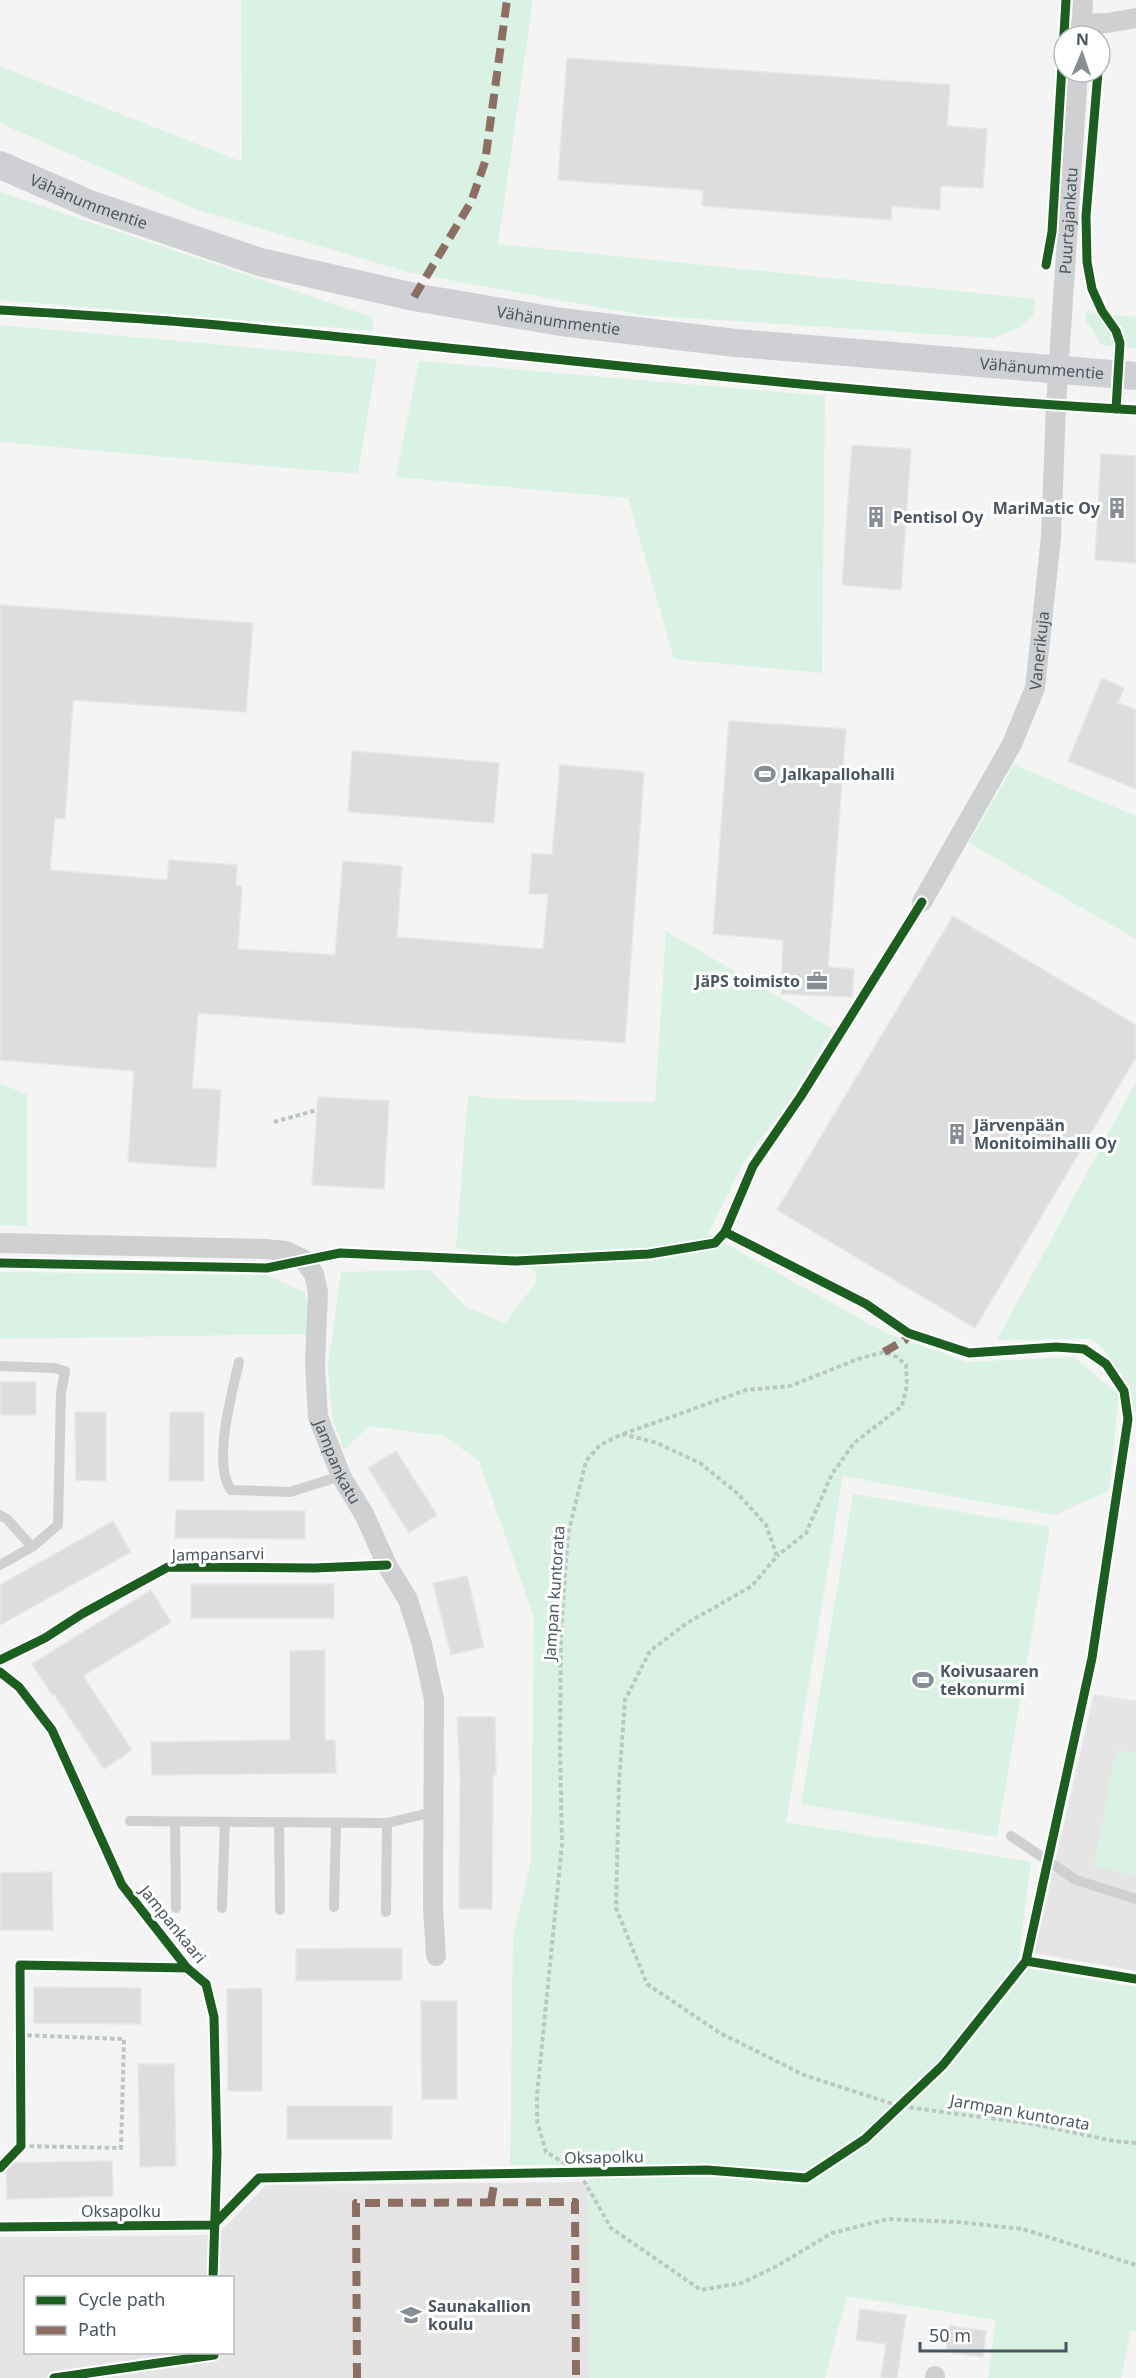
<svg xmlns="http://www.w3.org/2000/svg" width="1136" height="2378" viewBox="0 0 1136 2378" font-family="'Noto Sans',sans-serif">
<rect width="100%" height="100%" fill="#f4f4f4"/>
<g fill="#e6e5e6" fill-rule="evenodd">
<polygon points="1094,1694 1136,1701 1136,1971 1034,1953"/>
<path d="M588,2182l2,196h-590v-141l217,-2 49,-50zM26,2278h206v74h-206z"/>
</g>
<g fill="#d9f2e3">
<polygon points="241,0 533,0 498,244 1035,299 1033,316 1020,327 993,338 642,315 411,273 195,209 0,123 0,66 242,162"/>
<polygon points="0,192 372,317 374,331 0,300"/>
<polygon points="1086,312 1136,317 1136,349 1102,345 1086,321"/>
<polygon points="0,325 377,359 358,474 0,442"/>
<polygon points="419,361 825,396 822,673 674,659 628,498 396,477"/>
<polygon points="1014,765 1136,816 1136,939 969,843"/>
<polygon points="666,931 833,1029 790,1100 744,1162 708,1234 884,1332 967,1362 1074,1357 1119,1395 1109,1491 1055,1515 843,1476 786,1822 1031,1862 1017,1967 1136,1987 1136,2331 1131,2330 1121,2378 988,2378 996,2320 847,2296 825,2378 590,2378 588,2165 510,2165 513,1938 531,1861 534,1618 479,1461 444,1436 369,1426 344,1450 332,1417 328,1366 341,1272 430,1270 466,1307 505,1323 535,1284 537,1274 531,1269 456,1247 468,1095 499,1099 655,1102"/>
<polygon points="1136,1082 1136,1412 1133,1412 1130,1386 1100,1345 1089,1339 997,1340"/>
<polygon points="0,1084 27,1094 27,1226 0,1225"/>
<polygon points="0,1272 266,1275 305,1292 308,1308 309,1334 0,1339"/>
<polygon points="853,1494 1050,1527 997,1837 801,1804"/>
<polygon points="1116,1750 1136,1754 1136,1875 1094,1866"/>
</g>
<g fill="#ddddde" stroke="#e5e6e7" stroke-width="1.5">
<polygon points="567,58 950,85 947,126 987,129 983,188 941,186 940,210 892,206 891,220 702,206 703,190 558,180"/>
<polygon points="852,445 911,449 901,590 842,585"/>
<polygon points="1101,454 1136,456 1136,563 1095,560"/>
<polygon points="0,605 253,623 246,712 73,700 65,819 55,818 50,870 167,880 169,860 237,865 236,886 242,886 238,949 335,955 343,861 402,866 397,937 543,949 548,894 529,894 532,853 552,855 560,765 644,772 625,1043 198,1013 192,1088 221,1090 216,1168 128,1162 134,1071 0,1060"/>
<polygon points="1102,678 1124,688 1118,703 1136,710 1136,789 1068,761"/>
<polygon points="729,721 846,729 828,967 854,969 852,997 781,994 783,940 713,934"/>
<polygon points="352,751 499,763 494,823 348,812"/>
<polygon points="953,916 1136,1025 1136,1057 975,1328 777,1210"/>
<polygon points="318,1097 389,1101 384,1189 312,1185"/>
<rect x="0" y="1382" width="36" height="33"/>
<polygon points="75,1412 106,1412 106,1481 76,1480"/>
<polygon points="170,1412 204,1412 204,1481 169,1481"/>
<polygon points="396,1451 437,1515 409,1533 368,1468"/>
<polygon points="176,1510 305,1511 305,1539 175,1538"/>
<polygon points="113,1521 131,1552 0,1625 0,1585"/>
<polygon points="467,1576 484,1647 451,1655 433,1583"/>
<rect x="191" y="1584" width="143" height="34"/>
<polygon points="151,1590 171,1622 83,1676 132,1750 104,1769 54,1694 52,1695 32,1664"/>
<polygon points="325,1650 325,1740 335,1740 336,1773 152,1775 151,1742 290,1740 290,1651"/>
<polygon points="457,1717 495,1717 496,1775 493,1775 492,1909 459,1909 460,1775"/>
<polygon points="52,1872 53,1930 0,1930 0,1873"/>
<polygon points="402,1948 402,1980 296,1981 296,1949"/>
<polygon points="34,1987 141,1988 141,2024 34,2023"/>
<polygon points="262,1988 262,2091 228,2091 227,1989"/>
<polygon points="421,2001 457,2001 457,2099 422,2099"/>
<polygon points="138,2064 174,2064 176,2166 140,2167"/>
<rect x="287" y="2106" width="105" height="33"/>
<polygon points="112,2161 113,2196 7,2199 6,2163"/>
<polygon points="860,2309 906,2315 897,2378 881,2378 886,2344 856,2340"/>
<polygon points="950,2326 986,2331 983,2357 946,2352"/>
</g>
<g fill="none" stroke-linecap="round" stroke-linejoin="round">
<g stroke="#bcc7c4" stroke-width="4" stroke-dasharray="4.5 3" stroke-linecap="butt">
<polyline points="274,1122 317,1110"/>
<polyline points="623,1434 746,1390 790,1386 858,1359 884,1352 897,1357 906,1365 907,1385 902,1406 854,1443 832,1474 806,1533 777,1556"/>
<polyline points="20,2035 124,2039 121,2148 21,2146"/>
<polyline points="1136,2143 1114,2141 1033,2124 899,2106 804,2075 720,2033 647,1984 616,1908 619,1782 625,1700 650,1651 687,1623 752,1586 777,1556 766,1525 737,1493 700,1463 657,1443 622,1434 600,1445 586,1461 568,1534 561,1631 560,1745 562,1844 537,2095 537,2121 546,2152 579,2172 611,2228 701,2290 742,2283 777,2266 832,2233 888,2219 957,2222 1023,2229 1136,2265"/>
</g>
<g stroke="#ced0d2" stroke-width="10">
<path d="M239,1362c-7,31 -27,102 -8,128l59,2 51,-16"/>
<polyline points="0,1366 54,1368 65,1371 61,1393 58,1525 32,1547 0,1565"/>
<polyline points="0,1515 7,1519 32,1547"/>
<polyline points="130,1821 387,1823 434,1812"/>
<polyline points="175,1822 176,1908"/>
<polyline points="279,1823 280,1910"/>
<polyline points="1011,1836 1076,1880 1136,1899"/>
<polyline points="334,1907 336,1823"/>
<polyline points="222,1908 225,1822"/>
<polyline points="386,1912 387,1823"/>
</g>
<g stroke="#ced0d2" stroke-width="20">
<polyline points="1081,24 1107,23 1136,18"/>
<polyline points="1081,36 1083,0"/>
<path id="s1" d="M922,902l90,-158 23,-56 16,-151 5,-132 22,-333"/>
<path id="s2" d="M0,1243l265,6 21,2 17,8 11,15 4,18 -3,71 3,54 23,59 24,40 22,49 21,35 14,44 12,55 -1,208 3,49"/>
<polyline points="935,2378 935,2376"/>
</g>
<path stroke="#ced0d4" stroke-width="28" id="s3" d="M0,165l92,40 168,57 154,35 147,25 175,21 400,33"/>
<g stroke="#8d6e63" stroke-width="8" stroke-dasharray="15 8" stroke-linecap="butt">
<polyline points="414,297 471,202 485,162 507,0"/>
<polyline points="884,1352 905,1340 908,1333"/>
<polyline points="491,2202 496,2173"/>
<polyline points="357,2378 356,2203 575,2202 576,2378"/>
</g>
<defs>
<g id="cycleway">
<polyline points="1098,72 1086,216 1087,262 1092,289 1102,311 1116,331 1120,343 1116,409"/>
<polyline points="1046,265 1052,232 1066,0"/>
<path d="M0,310c69,4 137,8 206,14 310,28 619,69 930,86"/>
<polyline points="0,1263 267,1268 340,1253 516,1261 649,1254 715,1243 725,1232"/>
<polyline points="0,1660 45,1638 82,1614 168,1567 314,1568 387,1565"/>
<polyline points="0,1672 19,1687 52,1730 122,1885 187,1968 206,1984 214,2017 217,2153 213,2278"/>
<polyline points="1026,1961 1136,1979"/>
<polyline points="0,2168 21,2146 20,1965 187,1968"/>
<polyline points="0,2227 213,2225 259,2178 707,2170 806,2178 865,2139 943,2065 1026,1961 1092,1658 1128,1419 1124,1391 1106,1364 1084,1349 1056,1347 969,1353 908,1333 866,1304 725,1232 753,1166 801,1096 922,902"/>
<polyline points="54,2378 214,2355 214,2352"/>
</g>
</defs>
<use href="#cycleway" stroke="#fff" stroke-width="13"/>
<use href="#cycleway" stroke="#1b5e20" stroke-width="9"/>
</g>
<defs>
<symbol id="building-bare" viewBox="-9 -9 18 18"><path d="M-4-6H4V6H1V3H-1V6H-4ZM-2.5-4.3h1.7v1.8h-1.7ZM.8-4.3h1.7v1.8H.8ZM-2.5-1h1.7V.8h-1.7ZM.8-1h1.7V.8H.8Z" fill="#868d94" stroke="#fff" stroke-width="2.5" paint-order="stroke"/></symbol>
<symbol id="stadium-bare" viewBox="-9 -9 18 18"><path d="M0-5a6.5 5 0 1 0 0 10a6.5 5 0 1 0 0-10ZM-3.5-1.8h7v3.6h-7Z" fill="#868d94" stroke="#fff" stroke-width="2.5" paint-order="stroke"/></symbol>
<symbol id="office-bare" viewBox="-9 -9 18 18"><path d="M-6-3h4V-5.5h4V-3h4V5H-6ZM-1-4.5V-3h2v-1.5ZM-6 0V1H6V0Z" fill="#868d94" stroke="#fff" stroke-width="2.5" paint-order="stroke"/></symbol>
<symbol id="school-bare" viewBox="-9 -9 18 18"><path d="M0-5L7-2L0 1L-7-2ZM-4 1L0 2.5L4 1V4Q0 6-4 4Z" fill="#868d94" stroke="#fff" stroke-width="2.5" paint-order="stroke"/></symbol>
</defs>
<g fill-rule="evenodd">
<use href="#building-bare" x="1102" y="493" width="30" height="30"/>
<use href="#building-bare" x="861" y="502" width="30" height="30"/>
<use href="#stadium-bare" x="750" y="759" width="30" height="30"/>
<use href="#office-bare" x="802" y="966" width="30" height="30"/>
<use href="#building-bare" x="942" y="1119" width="30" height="30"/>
<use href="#stadium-bare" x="908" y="1665" width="30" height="30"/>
<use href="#school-bare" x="396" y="2300" width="30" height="30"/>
</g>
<g text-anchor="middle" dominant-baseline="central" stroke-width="6" stroke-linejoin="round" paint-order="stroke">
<g font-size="16" fill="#4a5661" stroke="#fff">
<text stroke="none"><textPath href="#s3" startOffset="96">Vähänummentie</textPath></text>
<text stroke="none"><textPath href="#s1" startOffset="711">Puurtajankatu</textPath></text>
<text stroke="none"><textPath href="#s3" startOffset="582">Vähänummentie</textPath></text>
<text stroke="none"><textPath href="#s3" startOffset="1068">Vähänummentie</textPath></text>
<text stroke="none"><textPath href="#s1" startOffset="280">Vanerikuja</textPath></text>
<text stroke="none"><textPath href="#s2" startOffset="516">Jampankatu</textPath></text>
<text transform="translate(218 1554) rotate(-1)">Jampansarvi</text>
<text transform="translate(554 1593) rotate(-86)">Jampan kuntorata</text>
<text transform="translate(173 1924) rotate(51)">Jampankaari</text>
<text transform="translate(1020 2112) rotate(10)">Jarmpan kuntorata</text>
<text transform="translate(604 2157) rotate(-1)">Oksapolku</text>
<text x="121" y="2211">Oksapolku</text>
</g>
<g font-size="16" font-weight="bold" fill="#4a5661" stroke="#fff" text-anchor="start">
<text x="1100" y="508" text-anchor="end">MariMatic Oy</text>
<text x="893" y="517">Pentisol Oy</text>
<text x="782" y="774">Jalkapallohalli</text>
<text x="800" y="981" text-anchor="end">JäPS toimisto</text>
<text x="974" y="1125">Järvenpään<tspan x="974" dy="18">Monitoimihalli Oy</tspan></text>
<text x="940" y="1671">Koivusaaren<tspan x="940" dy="18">tekonurmi</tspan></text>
<text x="428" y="2306">Saunakallion<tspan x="428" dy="18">koulu</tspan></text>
</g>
</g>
<rect x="24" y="2276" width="210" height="78" fill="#ffffff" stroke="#b7bbc0" stroke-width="1.5"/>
<rect x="36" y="2296" width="30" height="9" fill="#1b5e20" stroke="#b7bbc0" stroke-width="1.5"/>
<text x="78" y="2306" font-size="18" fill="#4a5661">Cycle path</text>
<rect x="36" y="2326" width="30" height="9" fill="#8d6e63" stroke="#b7bbc0" stroke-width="1.5"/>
<text x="78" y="2336" font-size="18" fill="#4a5661">Path</text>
<g transform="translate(1082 54) rotate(2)"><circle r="28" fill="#ffffff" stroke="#b7bbc0" stroke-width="1.5"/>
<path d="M0-4.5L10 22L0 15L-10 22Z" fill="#868d94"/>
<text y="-9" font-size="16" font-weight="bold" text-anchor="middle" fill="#4a5661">N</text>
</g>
<path d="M920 2342v9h146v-9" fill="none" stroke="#4a5661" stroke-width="3"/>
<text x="929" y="2342" font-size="18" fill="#4a5661" stroke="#ffffff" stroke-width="4.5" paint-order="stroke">50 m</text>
</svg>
